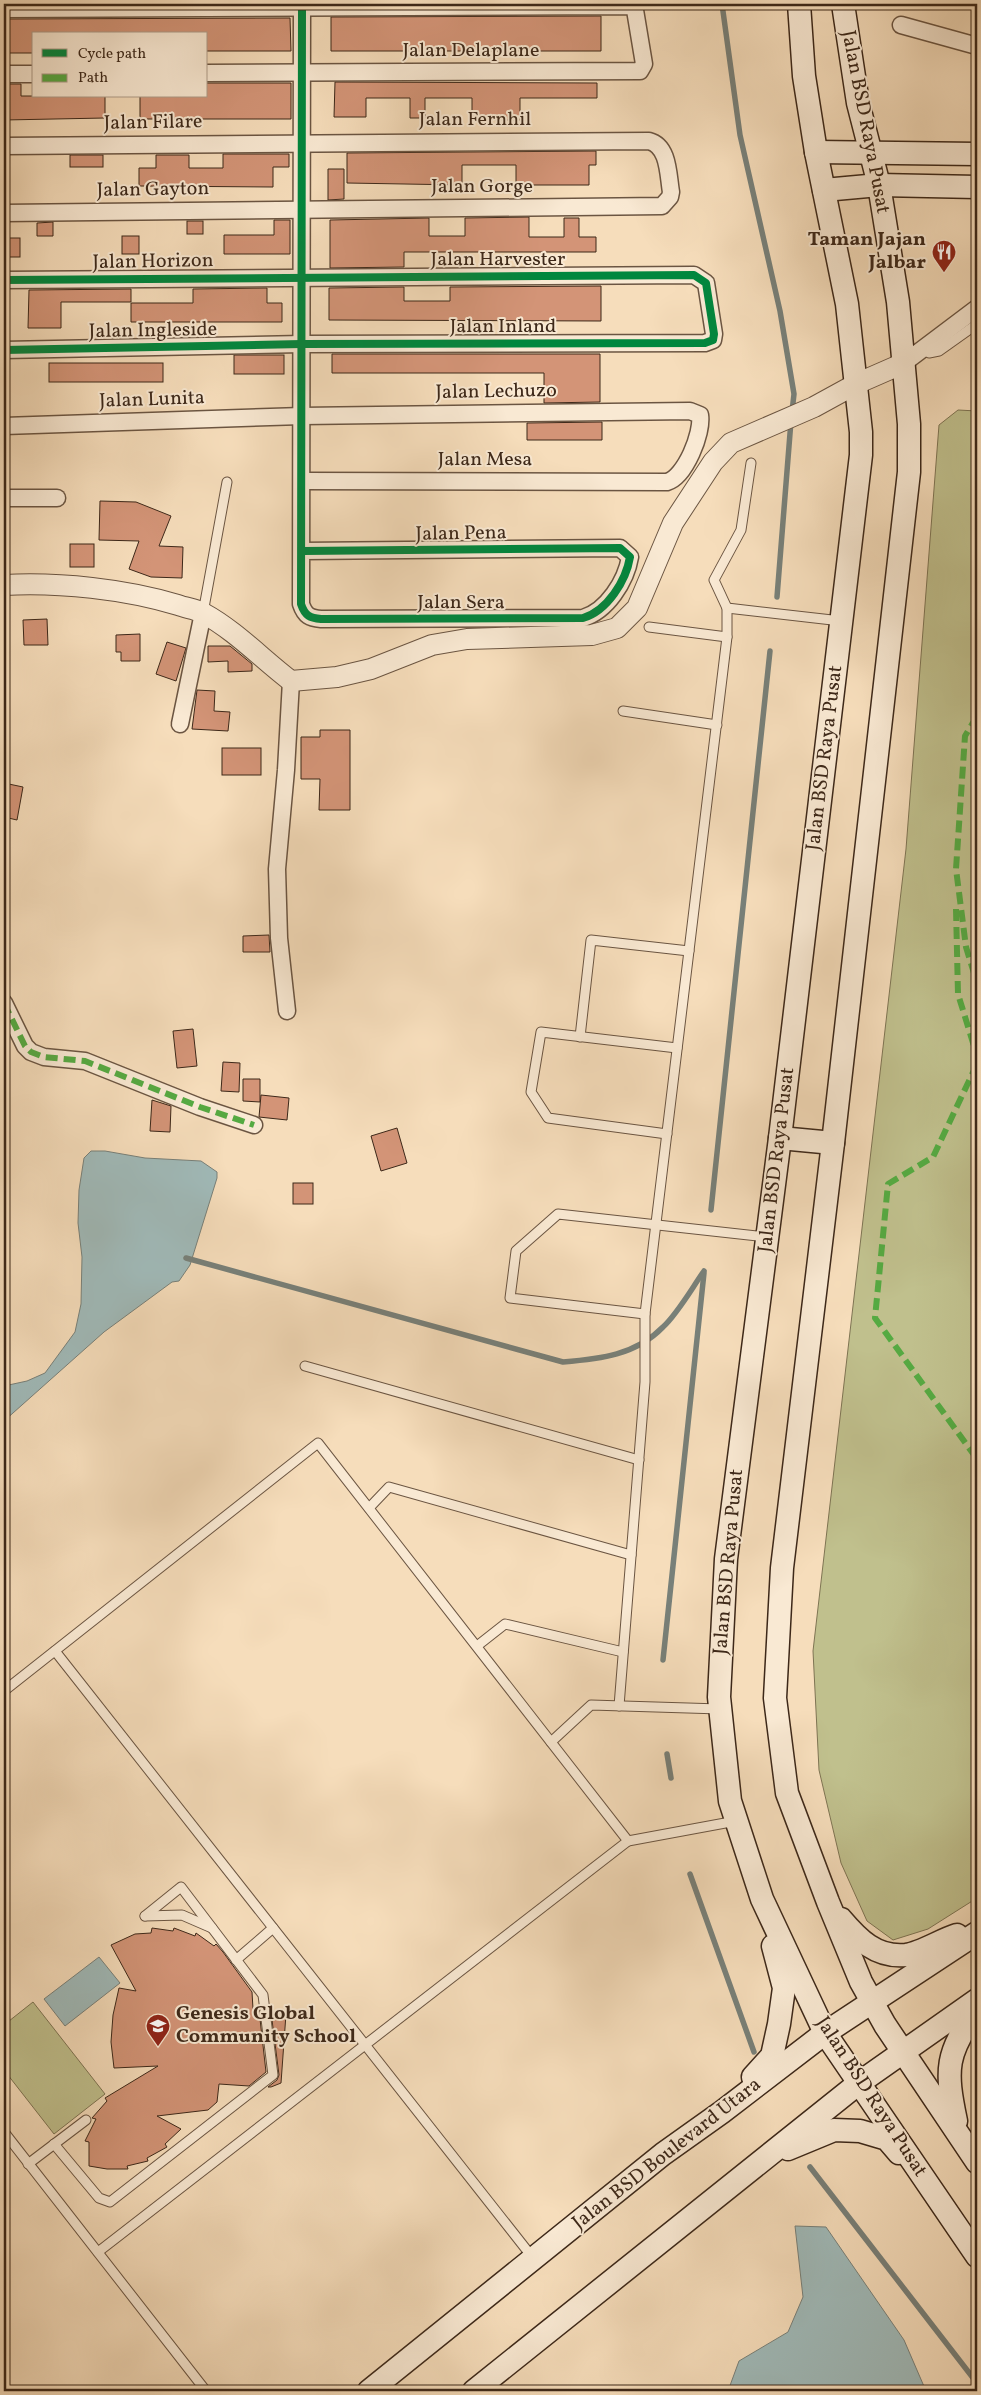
<svg xmlns="http://www.w3.org/2000/svg" width="981" height="2395" viewBox="0 0 981 2395" font-family="Vollkorn,serif">
<rect width="100%" height="100%" fill="#f6ddbb"/>
<filter id="stains"><feTurbulence type="fractalNoise" baseFrequency=".004" numOctaves="4"/><feColorMatrix values="0 0 0 0 .2 0 0 0 0 .09 0 0 0 0 .02 0 0 0 .5 -.17"/></filter>
<radialGradient id="worn" r=".72"><stop offset=".6" stop-color="#630" stop-opacity="0"/><stop offset="1" stop-color="#630" stop-opacity=".3"/></radialGradient>
<g fill="#c0c08d" stroke="#7e7453">
<polygon points="958,410 977,411 977,1898 928,1929 893,1940 867,1921 841,1863 819,1770 813,1651 906,849 939,425"/>
<polygon points="33,2002 105,2094 54,2134 4,2070 4,2025"/>
</g>
<g fill="#a0bab9" stroke="#788079">
<polygon points="91,1151 105,1151 145,1158 201,1161 217,1172 217,1178 190,1265 179,1281 172,1282 104,1332 4,1421 4,1386 27,1381 45,1373 75,1332 81,1304 82,1257 78,1223 79,1190 84,1158"/>
<polygon points="99,1957 120,1983 65,2026 44,1999"/>
<polygon points="795,2226 826,2227 904,2340 926,2391 728,2391 739,2361 788,2332 803,2297"/>
</g>
<g fill="none" stroke-linecap="round" stroke-linejoin="round">
<g stroke="#788079" stroke-width="5.5">
<polyline points="722,4 740,135 780,311 794,394 792,412"/>
<polyline points="777,597 791,421"/>
<polyline points="711,1210 770,651"/>
<path d="M186,1258l377,104c37,-3 73,-7 100,-35 15,-14 29,-39 41,-56"/>
<polyline points="663,1660 704,1273"/>
<polyline points="667,1754 671,1778"/>
<polyline points="690,1874 754,2052"/>
<polyline points="810,2167 977,2383"/>
</g>
</g>
<g fill="#d39477" stroke="#3d2819">
<polygon points="601,16 601,51 331,51 331,17"/>
<polygon points="290,18 291,51 206,51 206,34 34,33 34,53 4,53 4,19"/>
<polygon points="335,82 597,83 597,98 520,98 520,120 504,120 472,119 472,98 425,98 425,118 410,118 410,98 366,98 366,117 334,117"/>
<polygon points="206,83 291,83 291,119 140,119 140,96 206,96"/>
<polygon points="4,84 21,84 21,96 105,96 105,118 4,120"/>
<polygon points="596,151 596,165 589,165 589,185 516,185 516,165 462,165 462,185 347,183 347,153"/>
<polygon points="223,154 289,154 289,167 273,167 273,187 139,186 139,168 156,168 156,155 189,155 189,168 223,168"/>
<rect x="70" y="155" width="33" height="12"/>
<polygon points="328,169 344,169 344,199 328,200"/>
<polygon points="529,217 529,237 564,237 564,218 579,218 579,237 596,237 596,252 404,252 404,267 330,268 330,220 429,218 429,236 465,236 465,218"/>
<polygon points="274,220 290,220 290,254 224,254 224,235 274,235"/>
<rect x="187" y="221" width="16" height="13"/>
<polygon points="53,222 53,236 37,236 37,223"/>
<rect x="122" y="236" width="17" height="18"/>
<rect x="4" y="238" width="16" height="19"/>
<polygon points="601,286 601,321 329,320 329,288 404,287 404,301 450,301 450,287"/>
<polygon points="267,288 267,303 282,303 282,322 131,322 131,303 193,303 193,289"/>
<polygon points="131,289 131,302 61,302 61,328 28,328 29,290"/>
<polygon points="332,354 600,354 600,402 544,403 544,373 332,373"/>
<rect x="234" y="355" width="50" height="19"/>
<rect x="49" y="363" width="114" height="19"/>
<polygon points="602,422 602,440 527,440 527,423"/>
<polygon points="100,501 136,502 171,516 159,546 183,547 182,578 151,577 129,569 139,541 99,540"/>
<rect x="70" y="544" width="24" height="23"/>
<polygon points="47,619 48,645 24,645 23,620"/>
<polygon points="140,634 140,661 121,661 121,652 116,652 116,635"/>
<polygon points="167,642 186,648 176,681 156,674"/>
<polygon points="208,646 230,646 252,664 252,671 228,672 228,661 208,662"/>
<polygon points="197,690 215,691 214,711 230,712 228,731 192,729"/>
<polygon points="320,730 350,730 350,810 319,810 320,779 301,779 301,737 320,737"/>
<rect x="222" y="748" width="39" height="27"/>
<polygon points="4,783 23,787 17,820 4,817"/>
<polygon points="269,935 270,952 243,952 243,936"/>
<polygon points="193,1029 197,1066 177,1068 173,1031"/>
<polygon points="223,1062 240,1063 239,1092 221,1091"/>
<polygon points="243,1079 260,1079 260,1102 243,1101"/>
<polygon points="261,1095 289,1098 287,1120 259,1117"/>
<polygon points="152,1100 171,1106 170,1132 150,1131"/>
<polygon points="397,1128 407,1163 381,1171 371,1136"/>
<rect x="293" y="1183" width="20" height="21"/>
<polygon points="152,1928 173,1931 174,1928 195,1936 196,1933 214,1946 216,1944 223,1952 252,1992 253,2009 259,2010 266,2072 249,2086 219,2084 217,2102 208,2110 157,2116 181,2129 165,2144 167,2147 147,2158 148,2161 127,2166 128,2169 107,2169 89,2166 89,2142 85,2141 96,2119 92,2118 107,2101 105,2098 158,2066 114,2068 111,2042 113,2015 119,1988 136,1991 111,1945 135,1934 151,1933"/>
<polygon points="271,2012 286,2014 281,2083 271,2087 268,2087 277,2080 279,2075"/>
</g>
<g fill="none" stroke-linecap="round" stroke-linejoin="round">
<defs>
<g id="service">
<polyline points="923,349 929,353 939,351 977,324"/>
<polyline points="727,608 841,621"/>
<polyline points="203,613 227,482"/>
<polyline points="649,627 727,637"/>
<polyline points="623,711 717,725"/>
<polyline points="580,1037 591,940 689,951"/>
<polyline points="667,1134 548,1118 531,1092 541,1032 677,1048"/>
<polyline points="645,1314 510,1298 516,1251 558,1214 767,1237"/>
<polyline points="305,1366 639,1460"/>
<polyline points="369,1508 389,1487 631,1555"/>
<polyline points="477,1646 505,1624 623,1652"/>
<polyline points="55,1651 533,2258"/>
<polyline points="4,1691 318,1443 628,1841 98,2252"/>
<polyline points="619,1706 645,1382 645,1314 727,637 727,608 714,580 741,530 751,463"/>
<polyline points="551,1742 591,1705 720,1709"/>
<polyline points="628,1841 736,1821"/>
<polyline points="145,1916 182,1915 212,1928"/>
<polyline points="236,1960 273,1928"/>
<polyline points="4,2132 206,2391"/>
<polyline points="54,2144 99,2198 110,2202 273,2075 263,1995 181,1887 145,1916"/>
<polyline points="28,2164 86,2120"/>
</g>
<g id="minor">
<path d="M302,4l-1,600c4,12 9,14 20,15l262,-1c24,-7 43,-37 47,-61l-10,-9 -317,3"/>
<polyline points="4,9 630,6 635,10 644,64 640,71 206,73"/>
<polyline points="901,25 977,46"/>
<polyline points="4,74 34,74"/>
<path d="M4,146l645,-5c20,5 19,34 22,51l-1,5 -8,9 -658,7"/>
<polyline points="4,280 694,275 706,283 714,334 713,340 705,343 302,344 4,350"/>
<polyline points="904,363 977,308"/>
<path d="M4,426l298,-10 388,-5 10,4c3,18 -15,62 -33,67l-364,-1"/>
<polyline points="4,498 57,498"/>
<polyline points="180,724 203,613"/>
<polyline points="4,1003 25,1046 31,1052 44,1057 85,1061 200,1107 254,1125"/>
<polyline points="287,1011 279,938 277,869 286,770 291,681"/>
</g>
<path id="tertiary" d="M4,585c55,-3 121,4 174,20 8,3 18,4 25,8 33,18 59,46 88,68l46,-4 34,-8 61,-24 35,-6 125,-4 25,-7 20,-20 36,-85 40,-61 18,-19 83,-36 42,-23 48,-21"/>
<g id="secondary">
<polyline points="799,4 804,76 816,152 847,304 861,432 861,455 780,1138 726,1559 719,1697 730,1801 762,1899 825,2033 977,2256"/>
<polyline points="843,4 858,103 879,185 898,302 909,424 909,472 833,1143 782,1568 775,1698 787,1793 828,1902 861,1982 885,2025 977,2162"/>
<polyline points="816,152 977,154"/>
<polyline points="824,190 879,185 977,187"/>
<polyline points="780,1138 833,1143"/>
<path d="M841,1919c17,20 35,39 65,36 15,-2 35,-15 51,-20"/>
<polyline points="753,2077 772,2056 779,2024 784,1988 773,1946"/>
<path d="M956,2121c-11,-52 -10,-68 21,-111"/>
<polyline points="788,2149 834,2130 860,2131 887,2139 899,2153"/>
<polyline points="369,2391 663,2154 722,2112 825,2033 977,1933"/>
<polyline points="474,2391 859,2083 977,2000"/>
</g>
</defs>
<use href="#service" stroke="#6b5542" stroke-width="11"/>
<use href="#minor" stroke="#6b5542" stroke-width="19"/>
<use href="#tertiary" stroke="#6b5542" stroke-width="22"/>
<use href="#secondary" stroke="#3d2819" stroke-width="25"/>
<use href="#service" stroke="#f9e9d3" stroke-width="9"/>
<use href="#minor" stroke="#f9e9d3" stroke-width="16"/>
<use href="#tertiary" stroke="#f9e9d3" stroke-width="20"/>
<use href="#secondary" stroke="#f9e9d3" stroke-width="22"/>
<g stroke="#55aa42" stroke-width="6" stroke-dasharray="12 6" stroke-linecap="butt">
<polyline points="977,716 965,736 956,869 966,947 977,983"/>
<polyline points="956,909 958,994 977,1056"/>
<polyline points="4,1003 25,1046 31,1052 44,1057 85,1061 200,1107 254,1125"/>
<polyline points="977,1064 933,1157 888,1184 875,1318 977,1459"/>
</g>
<defs>
<g id="cycleway">
<path d="M302,4l-1,600c4,12 9,14 20,15l262,-1c24,-7 43,-37 47,-61l-10,-9 -317,3"/>
<polyline points="4,280 694,275 706,283 714,334 713,340 705,343 302,344 4,350"/>
</g>
</defs>
<use href="#cycleway" stroke="#f9e9d3" stroke-width="11"/>
<use href="#cycleway" stroke="#00873e" stroke-width="8"/>
</g>
<defs>
<symbol id="restaurant-pin" viewBox="-11 -11 22 30"><path d="M0 17L-7.5 6A9.5 9.5 0 1 1 7.5 6Z" fill="#8f2418" stroke="#f9e9d3"/><path d="M-5-6h1v4h1v-4h1v4h1v-4h1v5L-1.5 .5V6h-2V.5L-5-1ZM5-6V6H3V1.5H1.5Q1.5-4 5-6Z" fill="#fff"/></symbol>
<symbol id="school-pin" viewBox="-11 -11 22 30"><path d="M0 17L-7.5 6A9.5 9.5 0 1 1 7.5 6Z" fill="#8f2418" stroke="#f9e9d3"/><path d="M0-5L7-2L0 1L-7-2ZM-4 1L0 2.5L4 1V4Q0 6-4 4Z" fill="#fff"/></symbol>
</defs>
<g fill-rule="evenodd">
<use href="#restaurant-pin" x="930" y="238" width="28" height="38"/>
<use href="#school-pin" x="144" y="2012" width="28" height="38"/>
</g>
<g text-anchor="middle" dominant-baseline="central" stroke-width="4" stroke-linejoin="round" paint-order="stroke">
<g font-size="20" fill="#3d2819" stroke="#f9e9d3">
<text x="471" y="51">Jalan Delaplane</text>
<text x="475" y="120">Jalan Fernhil</text>
<text transform="translate(865 122) rotate(79)">Jalan BSD Raya Pusat</text>
<text transform="translate(153 123) rotate(-1)">Jalan Filare</text>
<text x="482" y="187">Jalan Gorge</text>
<text transform="translate(153 190) rotate(-1)">Jalan Gayton</text>
<text x="498" y="260">Jalan Harvester</text>
<text transform="translate(153 262) rotate(-1)">Jalan Horizon</text>
<text x="503" y="327">Jalan Inland</text>
<text transform="translate(153 331) rotate(-1)">Jalan Ingleside</text>
<text transform="translate(496 392) rotate(-1)">Jalan Lechuzo</text>
<text transform="translate(152 400) rotate(-2)">Jalan Lunita</text>
<text x="485" y="460">Jalan Mesa</text>
<text transform="translate(461 534) rotate(-1)">Jalan Pena</text>
<text x="461" y="603">Jalan Sera</text>
<text transform="translate(825 758) rotate(-83)">Jalan BSD Raya Pusat</text>
<text transform="translate(777 1160) rotate(-83)">Jalan BSD Raya Pusat</text>
<text transform="translate(729 1562) rotate(-85)">Jalan BSD Raya Pusat</text>
<text transform="translate(871 2097) rotate(57)">Jalan BSD Raya Pusat</text>
<text transform="translate(667 2154) rotate(-38)">Jalan BSD Boulevard Utara</text>
</g>
<g font-size="20" font-weight="bold" fill="#3d2819" stroke="#f9e9d3" text-anchor="end">
<text x="926" y="240">Taman Jajan<tspan x="926" dy="23">Jalbar</tspan></text>
<text x="176" y="2014" text-anchor="start">Genesis Global<tspan x="176" dy="23">Community School</tspan></text>
</g>
</g>
<rect width="981" height="2395" fill="none" stroke="#f6ddbb" stroke-width="20"/>
<rect x="5" y="5" width="971" height="2385" fill="none" stroke="#3d2819" stroke-width="2.5"/>
<rect x="10" y="10" width="961" height="2375" fill="none" stroke="#3d2819"/>
<rect x="32" y="32" width="175" height="65" fill="#f9e9d3" stroke="#ae9c89"/>
<rect x="42" y="49" width="25" height="8" fill="#00873e" stroke="#ae9c89"/>
<text x="78" y="58" font-size="15" fill="#3d2819">Cycle path</text>
<rect x="42" y="74" width="25" height="8" fill="#55aa42" stroke="#ae9c89"/>
<text x="78" y="82" font-size="15" fill="#3d2819">Path</text>
<rect width="100%" height="100%" filter="url(#stains)"/>
<rect width="100%" height="100%" fill="url(#worn)"/>
</svg>
